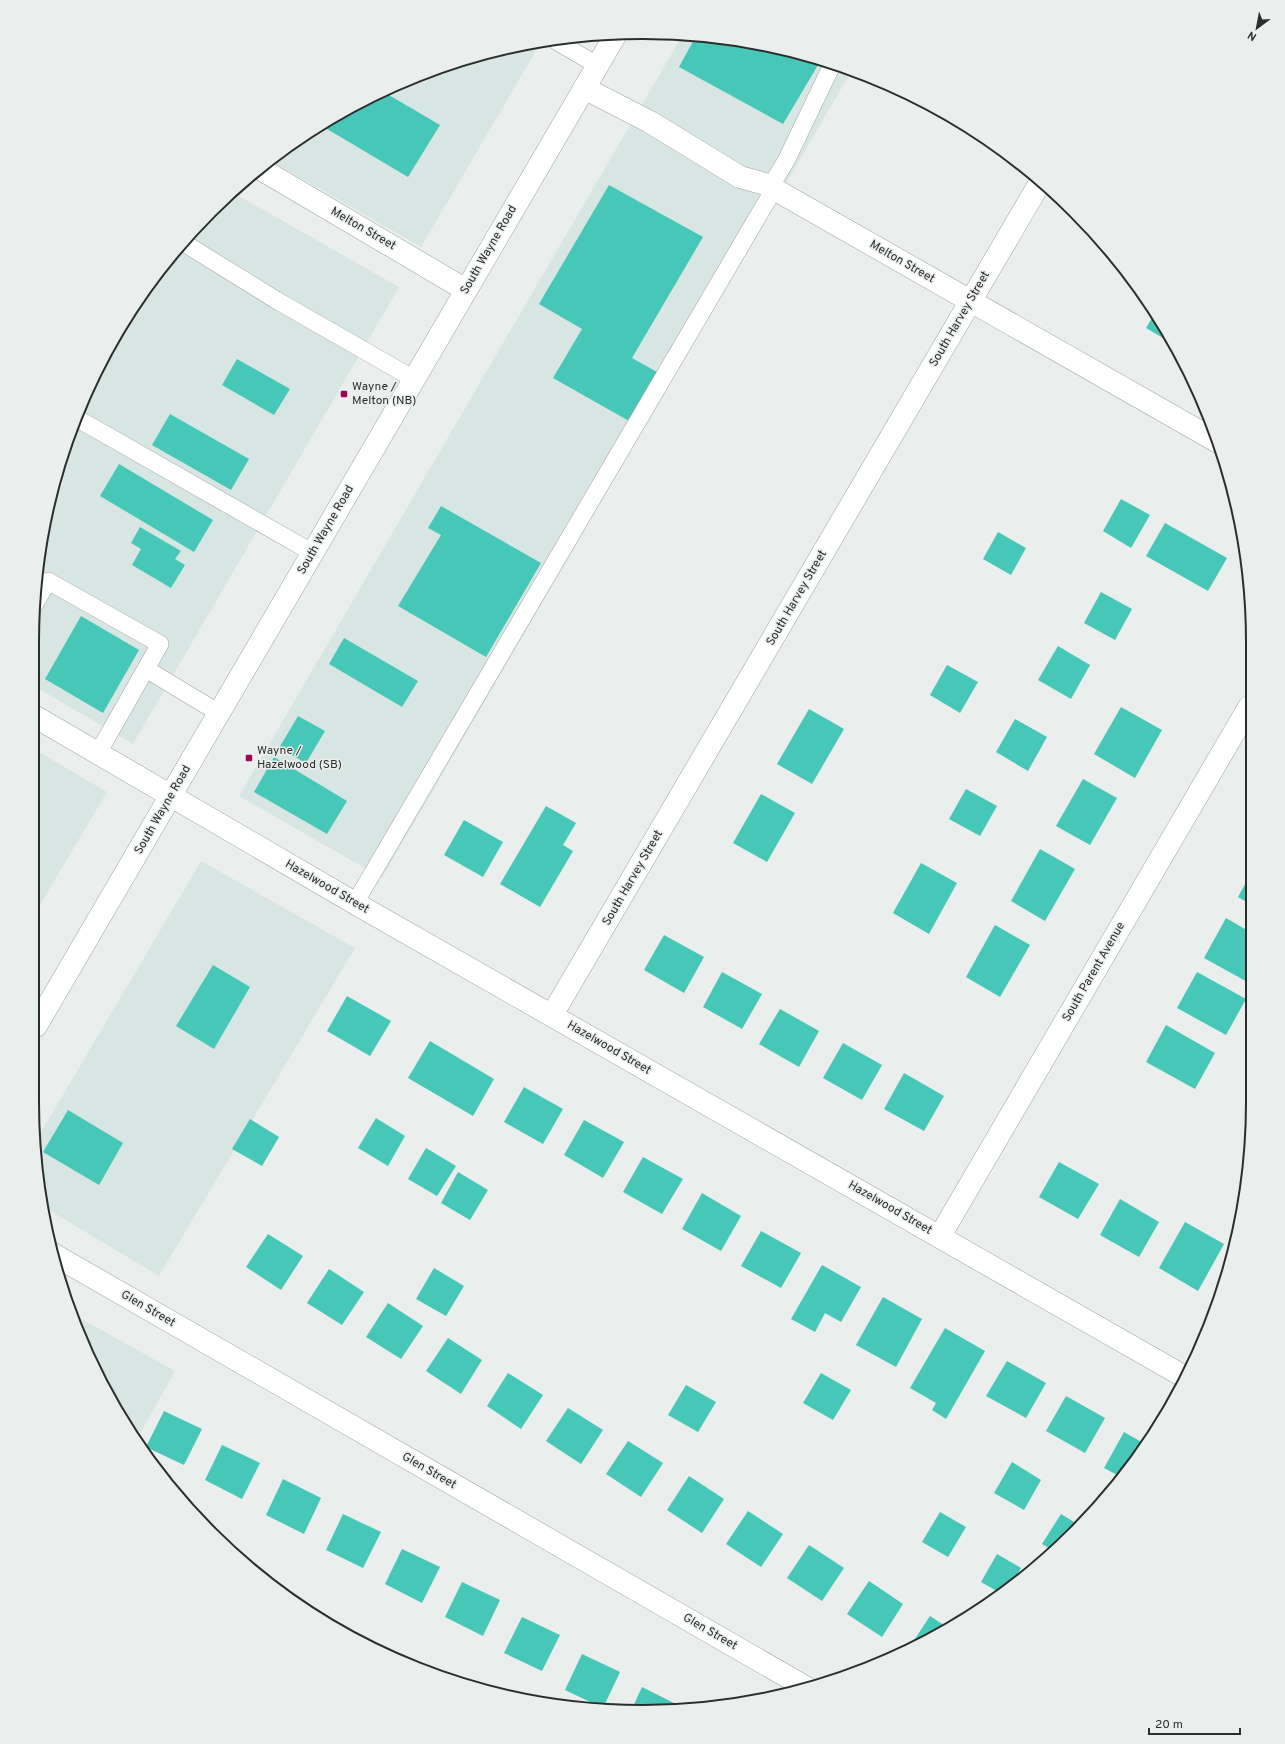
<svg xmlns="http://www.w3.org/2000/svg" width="1285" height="1744" viewBox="0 0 1285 1744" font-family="Overpass,sans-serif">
<rect width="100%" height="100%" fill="#eaeeed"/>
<g fill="#d8e6e3">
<polygon points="682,36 722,37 839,64 852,70 382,878 239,796"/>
<polygon points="540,44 421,247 269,160 373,95 485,53"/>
<polygon points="232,192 399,287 133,744 34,686 33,603 49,510 64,482 55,477 79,409 135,303 211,211"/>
<polygon points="34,749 107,792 35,913"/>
<polygon points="201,861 355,948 159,1276 42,1206 37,1181 37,1139"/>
<polygon points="71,1313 175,1371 136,1441 114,1407 79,1335"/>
</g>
<g fill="#47c7b8">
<polygon points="696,36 722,37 821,60 783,124 679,67"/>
<polygon points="382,91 440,125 408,177 322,126 373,95"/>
<polygon points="609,185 703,237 632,358 657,372 629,421 553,378 582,329 539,304"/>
<polygon points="1155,313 1171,337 1175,345 1146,328"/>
<polygon points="237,359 290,389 274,415 222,385"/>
<polygon points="170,414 249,459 231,490 152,445"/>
<polygon points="119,464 213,520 194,552 100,496"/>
<polygon points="1121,499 1150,515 1131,548 1103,531"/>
<polygon points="441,506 541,563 486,657 398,606 441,535 428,528"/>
<polygon points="1165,523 1227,558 1208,591 1146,556"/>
<polygon points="140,527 181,551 175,559 185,565 171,588 132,565 141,549 131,543"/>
<polygon points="998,532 1026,548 1011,575 983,559"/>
<polygon points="1101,592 1132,609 1115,640 1084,623"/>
<polygon points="81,616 139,650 103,713 45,679"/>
<polygon points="344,638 418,681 402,707 329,664"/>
<polygon points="1058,646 1090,665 1071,699 1038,680"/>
<polygon points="947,665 978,682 960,713 930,695"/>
<polygon points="1121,707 1162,730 1135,778 1094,754"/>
<polygon points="809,709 844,729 812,784 777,764"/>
<polygon points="298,716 325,731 306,763 279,748"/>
<polygon points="1015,719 1047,737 1028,771 996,752"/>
<polygon points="274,757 347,801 327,834 254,792"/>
<polygon points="1083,779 1117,798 1090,845 1056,826"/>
<polygon points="966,789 997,806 980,836 949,819"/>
<polygon points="761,794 795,813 767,862 733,843"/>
<polygon points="546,806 576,823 563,845 573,851 540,907 500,884"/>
<polygon points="464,820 503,842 483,877 444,855"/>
<polygon points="1040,849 1075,869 1045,921 1011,901"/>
<polygon points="921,863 957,883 929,934 893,913"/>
<polygon points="1250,875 1250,904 1238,897"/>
<polygon points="1226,918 1250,932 1251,984 1204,958"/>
<polygon points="995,925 1030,945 1000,997 966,977"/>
<polygon points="664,935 704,957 684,993 644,970"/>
<polygon points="213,965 250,987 214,1049 176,1026"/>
<polygon points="722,972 762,994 742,1029 703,1007"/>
<polygon points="1197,972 1246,999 1226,1035 1177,1008"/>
<polygon points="347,996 391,1021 370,1056 327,1031"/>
<polygon points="780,1009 819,1031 799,1067 759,1044"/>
<polygon points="1166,1025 1215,1053 1195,1089 1146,1062"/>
<polygon points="430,1041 494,1079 473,1116 408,1078"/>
<polygon points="843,1043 882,1065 862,1100 823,1078"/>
<polygon points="904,1073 944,1096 924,1131 884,1109"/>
<polygon points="524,1087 563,1109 543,1144 504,1122"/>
<polygon points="68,1110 123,1143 99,1185 43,1152"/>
<polygon points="376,1118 405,1136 388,1166 358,1148"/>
<polygon points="250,1119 279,1137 262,1166 232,1149"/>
<polygon points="584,1120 624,1142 603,1178 564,1155"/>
<polygon points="426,1148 456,1166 437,1196 408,1179"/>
<polygon points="643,1157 683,1179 662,1214 623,1192"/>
<polygon points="1059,1162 1099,1184 1078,1219 1039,1197"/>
<polygon points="458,1172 488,1190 470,1220 441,1203"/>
<polygon points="702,1193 741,1216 721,1251 682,1229"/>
<polygon points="1120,1199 1159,1222 1139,1257 1100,1235"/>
<polygon points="1185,1222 1224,1244 1198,1291 1159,1268"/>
<polygon points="761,1231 801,1253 781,1288 741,1266"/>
<polygon points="268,1234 303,1256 281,1290 246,1267"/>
<polygon points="822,1265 861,1287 841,1322 825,1313 815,1332 791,1319"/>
<polygon points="434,1268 464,1286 446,1316 416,1299"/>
<polygon points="329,1269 364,1292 342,1325 307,1303"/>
<polygon points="883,1297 922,1319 896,1367 856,1345"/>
<polygon points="388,1303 423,1326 401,1359 366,1337"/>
<polygon points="945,1328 985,1351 946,1419 932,1410 936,1403 910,1388"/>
<polygon points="448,1338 482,1360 461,1394 426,1371"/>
<polygon points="1007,1361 1046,1383 1026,1418 986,1396"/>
<polygon points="508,1373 543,1395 521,1429 487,1406"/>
<polygon points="821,1373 851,1390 833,1420 803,1403"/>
<polygon points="686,1385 716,1402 698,1432 668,1415"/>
<polygon points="1066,1396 1105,1418 1085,1453 1046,1431"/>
<polygon points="568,1408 603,1430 581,1464 546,1441"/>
<polygon points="164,1411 202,1429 184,1465 146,1447"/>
<polygon points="1124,1432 1145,1444 1121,1477 1104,1468"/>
<polygon points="628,1441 663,1463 641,1497 606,1474"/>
<polygon points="222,1445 260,1463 242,1499 205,1480"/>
<polygon points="1012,1462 1041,1480 1024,1510 994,1493"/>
<polygon points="689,1476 724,1499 702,1533 667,1510"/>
<polygon points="283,1479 321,1498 304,1534 266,1515"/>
<polygon points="748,1511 783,1534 761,1567 726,1544"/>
<polygon points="940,1512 966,1527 948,1557 922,1542"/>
<polygon points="343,1514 381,1532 363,1568 326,1550"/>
<polygon points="1061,1514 1079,1525 1052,1550 1042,1544"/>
<polygon points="809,1545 844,1568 822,1601 787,1578"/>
<polygon points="402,1549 440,1567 422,1603 385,1584"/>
<polygon points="997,1554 1021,1568 1009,1590 1002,1594 981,1582"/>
<polygon points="869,1581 903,1604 882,1637 847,1614"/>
<polygon points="462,1582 500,1600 483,1636 445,1617"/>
<polygon points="930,1616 950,1629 909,1648"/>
<polygon points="522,1617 560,1635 542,1671 504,1653"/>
<polygon points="582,1654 620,1672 603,1708 565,1690"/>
<polygon points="642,1687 680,1706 677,1711 631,1711"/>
</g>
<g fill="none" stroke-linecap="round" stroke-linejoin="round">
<defs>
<g id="service">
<polyline points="556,41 597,65"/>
<polyline points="770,187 786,161 833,63"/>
<polyline points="184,243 276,300 414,379"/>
<polyline points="80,420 313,553"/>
<polyline points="33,607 48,581 160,644 98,753"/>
<polyline points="146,669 219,713"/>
<polyline points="355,903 774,189"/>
</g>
<g id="minor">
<polyline points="584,88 650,122 740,177 765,184 774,189 1218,442"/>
<polyline points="259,168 466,290"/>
<polyline points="34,716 358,905 1185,1377"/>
<polyline points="552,1015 1041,181"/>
<polyline points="940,1236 1249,707"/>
<polyline points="51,1253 807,1688"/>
</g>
<polyline id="secondary" points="36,1026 616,34"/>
</defs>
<use href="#service" stroke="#a0a4a3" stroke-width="18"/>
<use href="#minor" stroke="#a0a4a3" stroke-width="23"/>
<use href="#secondary" stroke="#a0a4a3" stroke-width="23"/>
<use href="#service" stroke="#fff" stroke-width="17"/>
<use href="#minor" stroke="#fff" stroke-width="22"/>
<use href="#secondary" stroke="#fff" stroke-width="22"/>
</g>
<g fill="#9b0656" stroke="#eaeeed" stroke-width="1.5">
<rect x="340" y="390" width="8" height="8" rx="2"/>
<rect x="245" y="754" width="8" height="8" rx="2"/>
</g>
<g text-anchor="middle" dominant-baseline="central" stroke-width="3" stroke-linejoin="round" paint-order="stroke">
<g font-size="12" fill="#2c2e2d" stroke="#eaeeed">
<text transform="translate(363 229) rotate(30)">Melton Street</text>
<text transform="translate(489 250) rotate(-60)">South Wayne Road</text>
<text transform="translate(902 262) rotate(30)">Melton Street</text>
<text transform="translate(960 319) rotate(-60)">South Harvey Street</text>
<text transform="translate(326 530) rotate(-60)">South Wayne Road</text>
<text transform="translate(797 598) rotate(-60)">South Harvey Street</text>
<text transform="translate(163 810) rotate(-60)">South Wayne Road</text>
<text transform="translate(633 878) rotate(-60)">South Harvey Street</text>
<text transform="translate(327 887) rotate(30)">Hazelwood Street</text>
<text transform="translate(1094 972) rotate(-60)">South Parent Avenue</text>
<text transform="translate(609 1048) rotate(30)">Hazelwood Street</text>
<text transform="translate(890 1208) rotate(30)">Hazelwood Street</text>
<text transform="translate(148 1309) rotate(30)">Glen Street</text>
<text transform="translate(429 1471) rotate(30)">Glen Street</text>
<text transform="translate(710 1632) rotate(30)">Glen Street</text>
</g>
<g font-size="12" fill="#2c2e2d" stroke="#eaeeed" text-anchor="start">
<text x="352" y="387">Wayne /<tspan x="352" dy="14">Melton (NB)</tspan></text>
<text x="257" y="751">Wayne /<tspan x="257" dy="14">Hazelwood (SB)</tspan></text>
</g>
</g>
<path d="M0 0H1285V1744H0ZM642 39H643A603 603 0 0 1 1246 642V1102A603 603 0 0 1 643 1705H642A603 603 0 0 1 39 1102V642A603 603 0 0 1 642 39Z" fill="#eaeeed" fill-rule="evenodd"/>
<path fill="none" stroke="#2c2e2d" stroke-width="2" d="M642 39H643A603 603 0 0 1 1246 642V1102A603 603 0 0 1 643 1705H642A603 603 0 0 1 39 1102V642A603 603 0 0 1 642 39Z"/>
<g transform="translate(1257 28) rotate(212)" stroke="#eaeeed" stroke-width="3" paint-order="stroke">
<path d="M0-3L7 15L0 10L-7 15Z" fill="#2c2e2d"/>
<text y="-6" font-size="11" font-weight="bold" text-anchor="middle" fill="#2c2e2d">N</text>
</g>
<path d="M1149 1728v6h91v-6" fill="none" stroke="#2c2e2d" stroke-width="2"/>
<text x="1155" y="1728" font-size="12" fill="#2c2e2d" stroke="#eaeeed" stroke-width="3" paint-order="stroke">20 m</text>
</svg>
